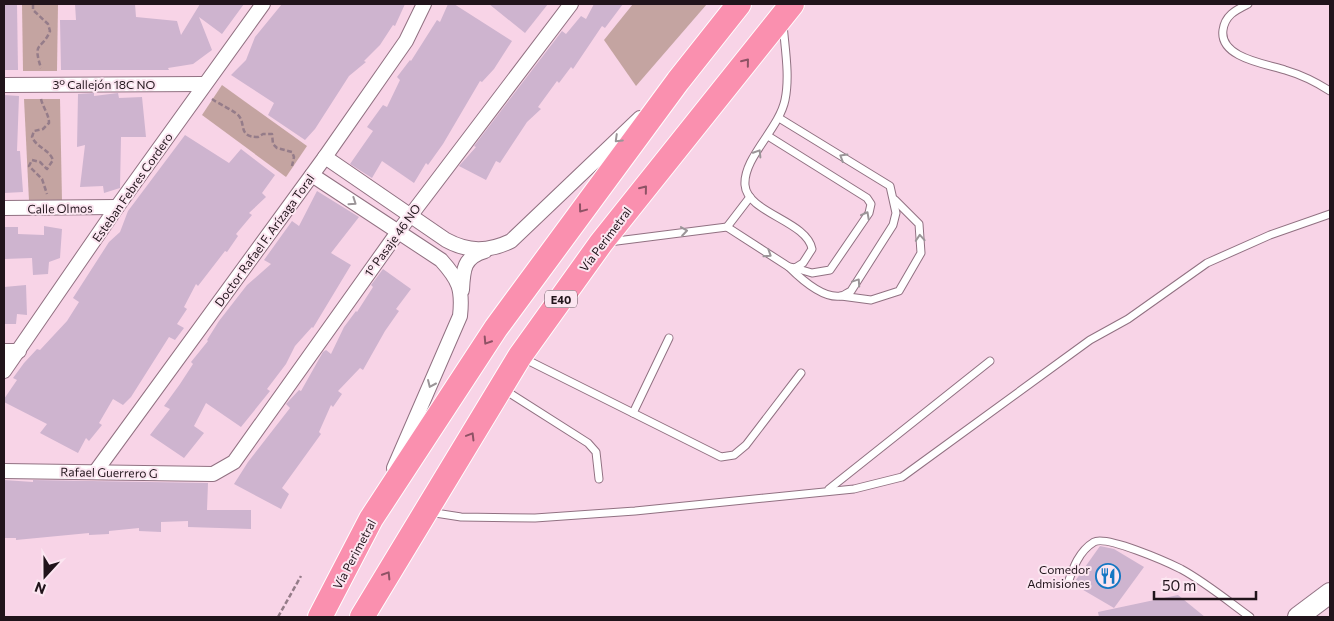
<svg xmlns="http://www.w3.org/2000/svg" width="1334" height="621" viewBox="0 0 1334 621" font-family="Commissioner,sans-serif">
<rect width="100%" height="100%" fill="#f8d4e7"/>
<g fill="#c4a4a1">
<polygon points="22,4 58,4 57,71 23,71"/>
<polygon points="633,4 707,4 636,86 604,40"/>
<polygon points="222,85 307,146 286,177 202,115"/>
<polygon points="24,99 60,99 62,201 29,201"/>
</g>
<g fill="#ceb4cf">
<polygon points="4,4 17,4 18,70 4,70"/>
<polygon points="75,4 135,4 136,17 177,21 181,35 200,4 244,4 222,34 199,17 212,50 193,64 168,68 169,70 61,70 60,20 76,20"/>
<polygon points="282,4 405,4 395,26 393,25 380,45 364,61 366,62 349,76 315,129 305,140 268,115 274,103 231,75 246,60 255,37"/>
<polygon points="448,4 454,4 512,41 494,69 482,82 480,81 443,144 428,165 426,163 414,183 382,161 372,178 350,164 373,131 367,127 383,105 387,107 400,80 397,77 410,60 411,61 437,20 440,22"/>
<polygon points="489,4 548,4 525,33"/>
<polygon points="594,4 623,4 605,28 602,26 573,69 571,67 559,83 557,81 538,107 541,109 527,122 500,163 496,161 486,180 459,166 476,147 474,146 562,31 566,34 581,16 586,19"/>
<polygon points="94,93 94,96 118,93 119,98 142,97 146,137 121,137 120,188 104,193 103,186 80,187 85,145 77,147 78,94"/>
<polygon points="4,95 19,96 17,151 20,151 23,192 4,193"/>
<polygon points="185,135 229,163 241,149 275,175 262,193 266,197 249,213 252,215 236,234 238,236 227,252 225,251 198,286 196,284 184,307 187,309 177,324 184,328 175,340 169,337 131,397 123,405 113,399 99,423 102,425 89,441 86,438 78,453 40,433 47,424 4,402 4,399 17,380 13,378 24,363 37,349 40,350 67,321 79,302 73,298 109,242 120,232 128,211"/>
<polygon points="317,191 359,217 331,253 351,265 313,328 312,327 295,346 286,364 267,389 270,391 241,427 206,403 194,426 204,433 184,458 150,435 170,409 164,406 180,384 193,364 191,362 208,341 207,340 219,321 247,285 271,264 264,260 292,221 299,226"/>
<polygon points="44,226 62,229 60,258 49,262 48,274 33,275 32,258 4,259 4,227 18,227 18,234 44,235"/>
<polygon points="383,269 411,289 396,309 399,311 385,331 363,370 360,368 338,391 342,394 333,407 331,405 319,432 321,434 282,488 289,494 281,509 234,484 248,462 290,408 286,404 299,390 301,391 323,352 326,350 331,354 344,327 356,311 357,312 373,287 371,285"/>
<polygon points="26,285 27,315 17,314 16,324 4,324 4,287"/>
<polygon points="4,480 33,482 33,480 208,483 207,510 251,510 251,529 188,527 188,521 161,522 161,532 139,531 139,528 109,531 109,534 89,535 89,533 16,540 16,538 4,538"/>
<polygon points="1100,546 1114,549 1144,567 1114,608 1073,584"/>
<polygon points="1178,595 1205,617 1099,617 1098,612"/>
</g>
<g fill="none" stroke-linecap="round" stroke-linejoin="round">
<defs>
<g id="service">
<path d="M1248,4c-12,6 -23,11 -25,26 -4,28 44,34 62,40 17,5 31,12 45,21"/>
<path d="M779,118l111,68 6,27 -3,12 -42,66c-3,1 -7,5 -10,5 -18,3 -41,-18 -52,-29"/>
<polyline points="768,136 867,198 871,204 869,213 830,270 812,273 795,268"/>
<polyline points="727,227 750,197"/>
<path d="M609,242l118,-15 62,40 6,1 8,-5 9,-14c-5,-28 -65,-36 -67,-64 -2,-27 34,-56 40,-85 5,-24 0,-51 -2,-76"/>
<polyline points="841,296 871,300 899,291 921,253 919,224 895,200"/>
<polyline points="523,358 721,457 734,455 746,445 801,373"/>
<polyline points="503,389 588,443 596,452 599,479"/>
<polyline points="633,413 669,338"/>
<polyline points="829,489 990,361"/>
<polyline points="429,512 461,517 535,518 635,511 854,489 902,477 1090,340 1128,319 1207,263 1270,235 1330,214"/>
<path d="M1068,583c5,-15 11,-32 26,-41 12,-7 73,20 87,27 24,13 47,32 69,48"/>
</g>
<g id="minor">
<polyline points="4,85 204,84"/>
<path d="M325,157l121,83c22,12 42,12 65,1l129,-123"/>
<path d="M312,175l129,85c18,20 22,29 19,56l-66,152"/>
<polyline points="4,208 117,207"/>
<path d="M462,290c1,-21 2,-33 23,-39"/>
<polyline points="4,351 19,351"/>
<polyline points="4,371 117,207 263,4"/>
<polyline points="4,471 213,474 234,462 398,232 571,4"/>
<polyline points="96,471 325,157 406,41 424,4"/>
</g>
<polyline id="secondary" points="1298,617 1330,593"/>
<g id="trunk">
<polyline points="320,617 371,519 496,328 678,81 739,4"/>
<polyline points="362,617 520,356 601,243 792,4"/>
</g>
</defs>
<use href="#service" stroke="#917182" stroke-width="9"/>
<use href="#minor" stroke="#917182" stroke-width="16"/>
<use href="#secondary" stroke="#917182" stroke-width="22"/>
<use href="#trunk" stroke="#fff" stroke-width="26"/>
<g stroke="#957c89" stroke-width="2.5" stroke-dasharray="5 2.5" stroke-linecap="butt">
<path d="M33,4v6l15,14 2,7c-8,20 -18,9 -9,37"/>
<path d="M41,99c2,9 8,15 8,24l-6,6 -9,2 -2,6c5,11 17,12 21,23l-6,9 -7,-7 -8,-2 -3,6 13,13 5,15"/>
<path d="M212,99c7,5 23,12 27,17 7,9 -1,21 19,21l5,-3h9l1,10 4,4 15,4 2,5 -2,9"/>
<polyline points="278,617 301,576"/>
</g>
<use href="#service" stroke="#fff" stroke-width="7"/>
<use href="#minor" stroke="#fff" stroke-width="14"/>
<use href="#secondary" stroke="#fff" stroke-width="20"/>
<use href="#trunk" stroke="#fa90af" stroke-width="24"/>
</g>
<defs><path id="oneway-chevron" d="M-2-3.5L2.5 0L-2 3.5" fill="none" stroke-width="1.6" stroke-linecap="round" stroke-linejoin="round" transform="scale(1.25)"/></defs>
<g stroke="#8e5265">
<use href="#oneway-chevron" transform="translate(746 62) rotate(-51)"/>
<use href="#oneway-chevron" transform="translate(644 189) rotate(-51)"/>
<use href="#oneway-chevron" transform="translate(582 209) rotate(127)"/>
<use href="#oneway-chevron" transform="translate(487 341) rotate(123)"/>
<use href="#oneway-chevron" transform="translate(471 436) rotate(-59)"/>
<use href="#oneway-chevron" transform="translate(387 575) rotate(-58)"/>
</g>
<g stroke="#9b9598">
<use href="#oneway-chevron" transform="translate(618 139) rotate(136)"/>
<use href="#oneway-chevron" transform="translate(758 153) rotate(-58)"/>
<use href="#oneway-chevron" transform="translate(843 157) rotate(-149)"/>
<use href="#oneway-chevron" transform="translate(353 202) rotate(34)"/>
<use href="#oneway-chevron" transform="translate(866 215) rotate(-62)"/>
<use href="#oneway-chevron" transform="translate(684 231) rotate(-8)"/>
<use href="#oneway-chevron" transform="translate(920 238) rotate(-94)"/>
<use href="#oneway-chevron" transform="translate(768 254) rotate(33)"/>
<use href="#oneway-chevron" transform="translate(857 282) rotate(-56)"/>
<use href="#oneway-chevron" transform="translate(431 384) rotate(114)"/>
</g>
<defs>
<symbol id="restaurant-ring" viewBox="-11 -11 22 22"><circle r="9.5" fill="#fce6f1" stroke="#1477c3" stroke-width="1.5"/><path d="M-5-6h1v4h1v-4h1v4h1v-4h1v5L-1.5 .5V6h-2V.5L-5-1ZM5-6V6H3V1.5H1.5Q1.5-4 5-6Z" fill="#1477c3"/></symbol>
</defs>
<g fill-rule="evenodd">
<use href="#restaurant-ring" x="1094" y="562" width="28" height="28"/>
</g>
<g text-anchor="middle" dominant-baseline="central" stroke-width="4" stroke-linejoin="round" paint-order="stroke">
<rect fill="#fce6f1" stroke="#63535b" stroke-width="1" x="545" y="290.5" width="32" height="17" rx="4"/>
<g font-size="11" font-weight="bold" fill="#21141b">
<text x="561" y="299">E40</text>
</g>
<g font-size="12" fill="#21141b" stroke="#fce6f1">
<text x="104" y="84">3° Callejón 18C NO</text>
<text transform="translate(132 187) rotate(-55)">Esteban Febres Cordero</text>
<text transform="translate(60 208) rotate(-1)">Calle Olmos</text>
<text transform="translate(605 239) rotate(-53)">Vía Perimetral</text>
<text transform="translate(264 240) rotate(-54)">Doctor Rafael F. Arízaga Toral</text>
<text transform="translate(392 240) rotate(-54)">1° Pasaje 46 NO</text>
<text transform="translate(109 472) rotate(1)">Rafael Guerrero G</text>
<text transform="translate(354 554) rotate(-62)">Vía Perimetral</text>
</g>
<g font-size="12" fill="#21141b" stroke="#fce6f1" text-anchor="end">
<text x="1090" y="569">Comedor<tspan x="1090" dy="14">Admisiones</tspan></text>
</g>
</g>
<rect width="1334" height="621" fill="none" stroke="#21141b" stroke-width="10"/>
<g transform="translate(45 576) rotate(201)" stroke="#fce6f1" stroke-width="4" paint-order="stroke">
<path d="M0-4L9 19L0 12L-9 19Z" fill="#21141b"/>
<text y="-8" font-size="14" font-weight="bold" text-anchor="middle" fill="#21141b">N</text>
</g>
<path d="M1154 591v8h102v-8" fill="none" stroke="#21141b" stroke-width="2.5"/>
<text x="1162" y="591" font-size="15" fill="#21141b" stroke="#fce6f1" stroke-width="4" paint-order="stroke">50 m</text>
</svg>
